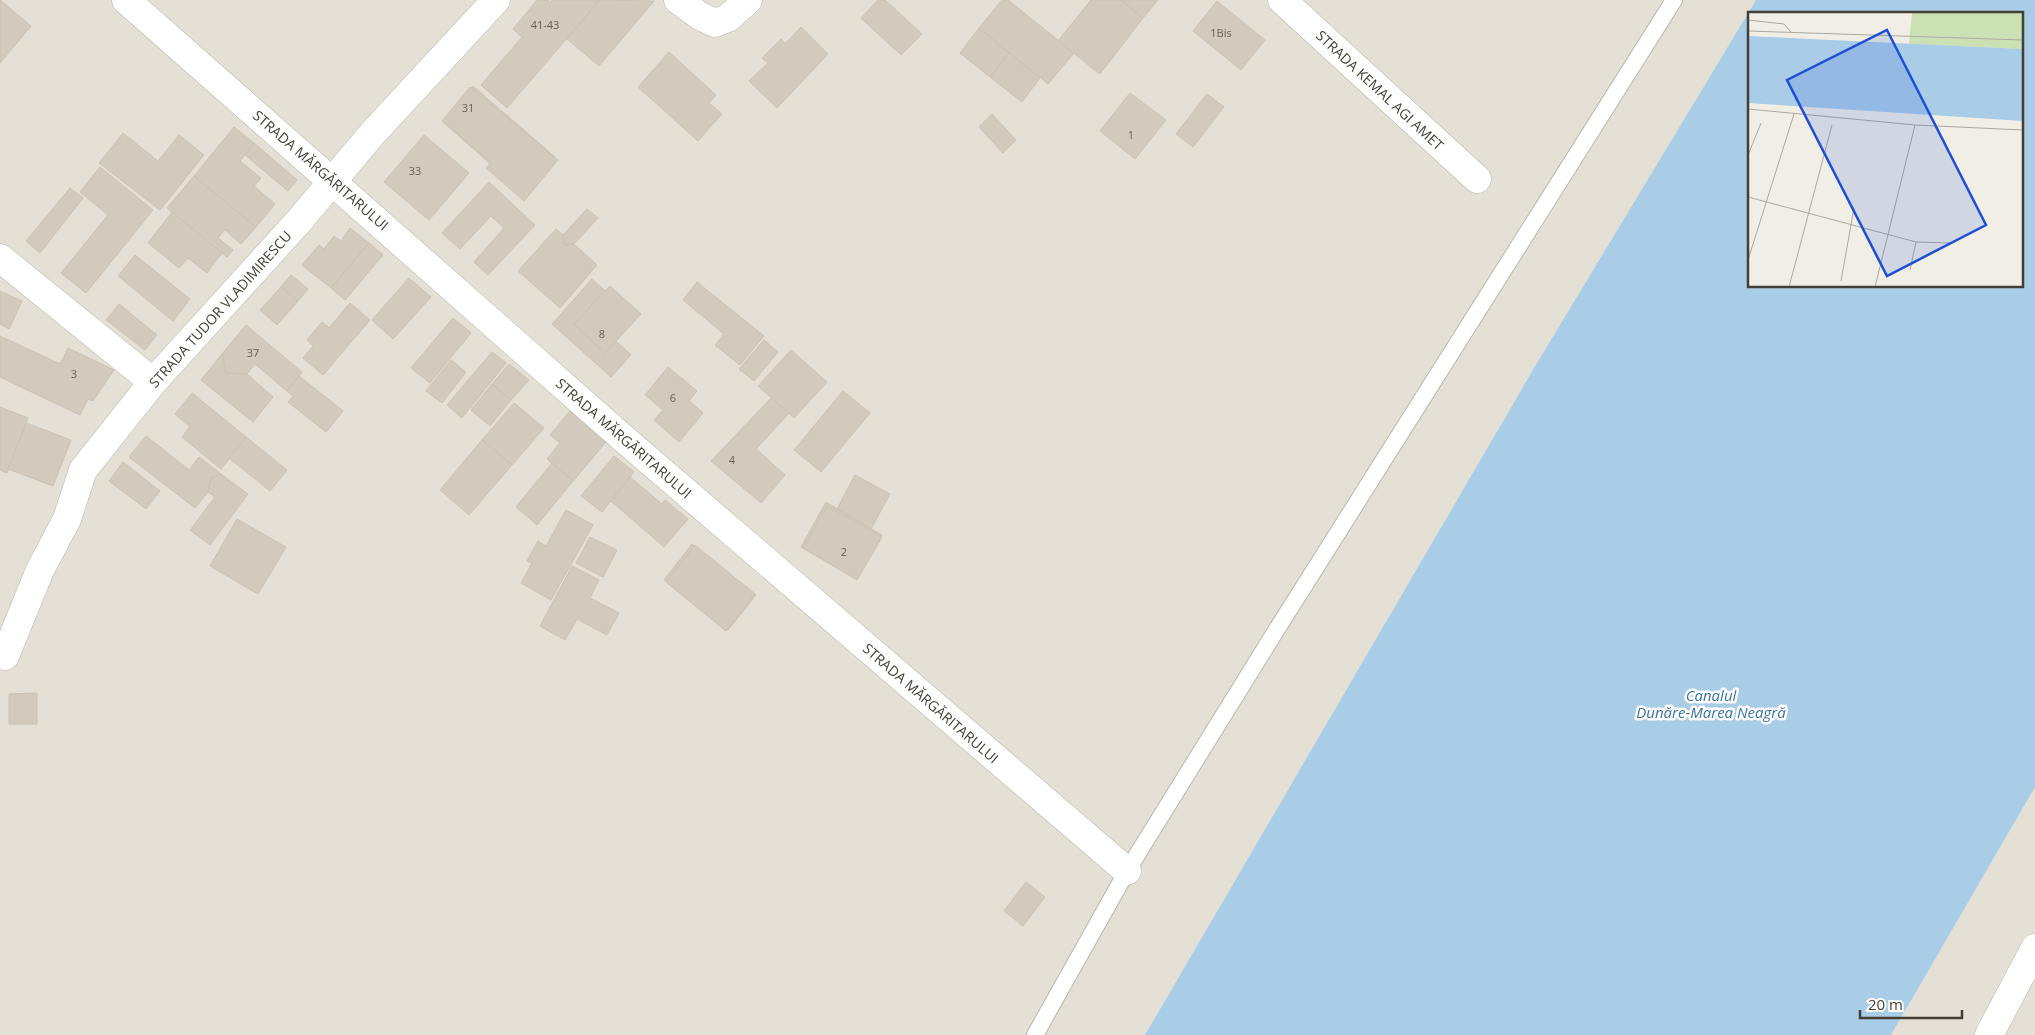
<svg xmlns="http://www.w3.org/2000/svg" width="2035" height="1035" viewBox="0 0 2035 1035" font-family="'Open Sans',sans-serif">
<rect width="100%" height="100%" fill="#f1eee6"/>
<g fill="#e4e0d5">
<polygon points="0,0 1756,0 1534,368 1145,1035 0,1035"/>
<polygon points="2035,787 2035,1035 1891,1035"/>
</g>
<path fill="#a9cce7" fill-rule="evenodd" d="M1756,0h279v787l-144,248h-746l389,-667zM1749,14h272v272h-272z"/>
<g fill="#d1cabd" stroke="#cbc2b1">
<polygon points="0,0 31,26 0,63"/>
<polygon points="537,0 548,0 550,2 552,0 600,0 507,108 481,85 522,37 513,29"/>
<polygon points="600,0 654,1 599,66 567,39"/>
<polygon points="878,0 885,0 922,34 901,55 861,18"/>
<polygon points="1002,0 1008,0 1074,53 1048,84 979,28"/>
<polygon points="1091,0 1121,0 1143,18 1100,74 1058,41"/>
<polygon points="1121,0 1158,0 1143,18"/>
<polygon points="1217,1 1265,40 1241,70 1193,31"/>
<polygon points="801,27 828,54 777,108 749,81 768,63 762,58 781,39 785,44"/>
<polygon points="979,28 1009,53 990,77 960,53"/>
<polygon points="669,52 716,95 709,103 722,114 698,141 638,87"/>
<polygon points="1009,53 1040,78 1022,102 990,77"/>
<polygon points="473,86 555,157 523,193 442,121"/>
<polygon points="470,87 558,160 524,201 486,168 491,162 442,121"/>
<polygon points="1130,93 1166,120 1135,159 1100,131"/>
<polygon points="1207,94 1224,107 1193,147 1176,134"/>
<polygon points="992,114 1016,140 1003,153 979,127"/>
<polygon points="234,127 254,143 240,161 261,178 254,186 275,204 256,227 194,176"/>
<polygon points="123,133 158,161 179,135 204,155 160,210 99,163"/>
<polygon points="424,135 469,173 429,220 384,182"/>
<polygon points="254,143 297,180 288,191 245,155"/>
<polygon points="100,167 153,210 86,293 61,273 108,215 80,192"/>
<polygon points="194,176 256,227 241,244 225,230 218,238 233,250 227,257 167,208"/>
<polygon points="489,182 535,225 488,275 474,262 504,228 491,216 460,249 442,233"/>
<polygon points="70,188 83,198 40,253 26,241"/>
<polygon points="587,209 598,218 574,244 564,245 563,235"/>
<polygon points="172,212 222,253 207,273 188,258 179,268 148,243"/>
<polygon points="350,228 369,243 331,288 302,265 319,245 324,249 334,236 341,241"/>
<polygon points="556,229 563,235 564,245 574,244 597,265 560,308 518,271"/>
<polygon points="369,243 383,255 345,300 331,288"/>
<polygon points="135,255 190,299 173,321 118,276"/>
<polygon points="291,275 308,289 298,301 281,287"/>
<polygon points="409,278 431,297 393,339 372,320"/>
<polygon points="592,279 605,291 574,324 605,353 616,341 631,355 611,377 552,324"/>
<polygon points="697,282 764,336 740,365 715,345 724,334 683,300"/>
<polygon points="610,286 641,314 605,353 574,324"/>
<polygon points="281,287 298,301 277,325 260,310"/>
<polygon points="0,291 22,301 9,329 0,324"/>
<polygon points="350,303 370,320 323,375 303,358 313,346 307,340 322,322 329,328"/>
<polygon points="119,304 157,335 145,350 106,320"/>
<polygon points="453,318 471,333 430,383 411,368"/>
<polygon points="246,325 302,372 287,391 255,364 247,374 226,373 222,354"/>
<polygon points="0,336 60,364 68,348 114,370 93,401 88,399 80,415 0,377"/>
<polygon points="764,340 778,352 754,381 739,369"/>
<polygon points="791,350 827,382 794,418 758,386"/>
<polygon points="492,352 506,363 462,418 447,405"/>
<polygon points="222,354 226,373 247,374 273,397 253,422 201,380"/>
<polygon points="451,360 466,372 442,403 426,391"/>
<polygon points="509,364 529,380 511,400 492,384"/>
<polygon points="668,367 697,391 689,401 703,413 679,442 654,420 663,410 645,395"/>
<polygon points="299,376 343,411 326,432 288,402 293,396 287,391"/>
<polygon points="492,384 511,400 490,426 471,410"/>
<polygon points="843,391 870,413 821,472 794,450"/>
<polygon points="192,393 246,437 221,469 182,437 190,427 175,414"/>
<polygon points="771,398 789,413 756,449 785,475 761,503 711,461"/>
<polygon points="514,403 544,428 512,465 482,440"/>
<polygon points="575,405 611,436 573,481 547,459 560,443 550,435"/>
<polygon points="0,407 28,418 7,473 0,470"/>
<polygon points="26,423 71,440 53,486 8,469"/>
<polygon points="146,436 189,470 199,457 221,474 211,478 208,492 195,508 129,457"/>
<polygon points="246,437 287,470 270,491 229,458"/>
<polygon points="482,440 512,465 469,515 440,490"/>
<polygon points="614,456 634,472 602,512 581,496"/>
<polygon points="123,462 160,491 146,509 109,481"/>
<polygon points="552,463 573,481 537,525 516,507"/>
<polygon points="221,474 248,494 210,545 190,530 215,497 208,492 211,478"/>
<polygon points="855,475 890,494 871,529 837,509"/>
<polygon points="630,477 662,504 665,500 688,519 664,547 611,501"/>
<polygon points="826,502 882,535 856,579 801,547"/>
<polygon points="827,506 882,537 857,580 803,548"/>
<polygon points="566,510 593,525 551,600 521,583 532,563 527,561 538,541 546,546"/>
<polygon points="237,519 286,547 258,594 210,566"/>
<polygon points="590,537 617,550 603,577 576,563"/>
<polygon points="692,544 756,595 728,630 664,580"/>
<polygon points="695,545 755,594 726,631 666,582"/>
<polygon points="572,566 599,580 590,598 619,613 607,635 577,619 565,640 540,626"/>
<polygon points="37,693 37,724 9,724 9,694"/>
<polygon points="1026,882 1045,897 1023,926 1004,911"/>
</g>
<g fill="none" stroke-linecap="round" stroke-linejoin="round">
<defs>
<polyline id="service" points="1035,1035 1127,871 1272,637 1674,0"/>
<g id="minor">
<polyline points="126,0 624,439 1127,871"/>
<polyline points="678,0 700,16 715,23 728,18 748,0"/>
<polyline points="1282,0 1477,179"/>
<polyline points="0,258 153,382"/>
<polyline points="5,656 40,570 67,519 83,470 153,382 299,221 372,134 496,0"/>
<polyline points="1989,1035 2035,948"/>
</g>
</defs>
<use href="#service" stroke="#bbb6aa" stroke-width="18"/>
<use href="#minor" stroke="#bbb6aa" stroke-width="29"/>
<use href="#service" stroke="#fff" stroke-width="16"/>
<use href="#minor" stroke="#fff" stroke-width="28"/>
</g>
<g text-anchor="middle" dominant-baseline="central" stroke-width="5" stroke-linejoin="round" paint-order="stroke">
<g font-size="11" fill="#666158">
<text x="545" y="24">41-43</text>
<text x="1221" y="32">1Bis</text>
<text x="468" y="107">31</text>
<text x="1131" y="134">1</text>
<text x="415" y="170">33</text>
<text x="602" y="333">8</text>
<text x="253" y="352">37</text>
<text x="74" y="373">3</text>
<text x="673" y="397">6</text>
<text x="732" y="459">4</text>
<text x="844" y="551">2</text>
</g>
<g font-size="14" fill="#433e36" stroke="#fff">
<text transform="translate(1380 90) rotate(43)">STRADA KEMAL AGI AMET</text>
<text transform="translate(321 170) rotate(41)">STRADA MĂRGĂRITARULUI</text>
<text transform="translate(220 309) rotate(-48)">STRADA TUDOR VLADIMIRESCU</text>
<text transform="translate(624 438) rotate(41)">STRADA MĂRGĂRITARULUI</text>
<text transform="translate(931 703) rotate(41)">STRADA MĂRGĂRITARULUI</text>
</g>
<g font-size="15" font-style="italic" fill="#3c75a2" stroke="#fff">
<text x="1711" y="695">Canalul<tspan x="1711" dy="17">Dunăre-Marea Neagră</tspan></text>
</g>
</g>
<g transform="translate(1748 12)">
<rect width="275" height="275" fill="#f1eee6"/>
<path d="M164,0h111v37l-114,-5z" fill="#cbe1b4"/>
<path d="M0,24l275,13v72l-275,-18z" fill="#a9cce7"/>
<path fill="none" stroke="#aba8a0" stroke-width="1" d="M0,8l36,4 7,8M0,19l275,9M0,97l167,16 108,5M0,143l13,-32M0,185l168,45 34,1M0,248l46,-146M162,258l6,-28M93,269l13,-73 -4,-4M41,275l43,-162M127,275l40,-162"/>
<path fill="#1d4ed8" fill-opacity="0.15" stroke="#1d4ed8" stroke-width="2.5" d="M139,18l99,195 -99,51 -100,-196z"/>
<rect width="275" height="275" fill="none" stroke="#433e36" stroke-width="2.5"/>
</g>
<path d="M1860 1010v8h102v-8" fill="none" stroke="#433e36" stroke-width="2.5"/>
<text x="1868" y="1010" font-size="15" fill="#433e36" stroke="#ffffff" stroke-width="4" paint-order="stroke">20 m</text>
</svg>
